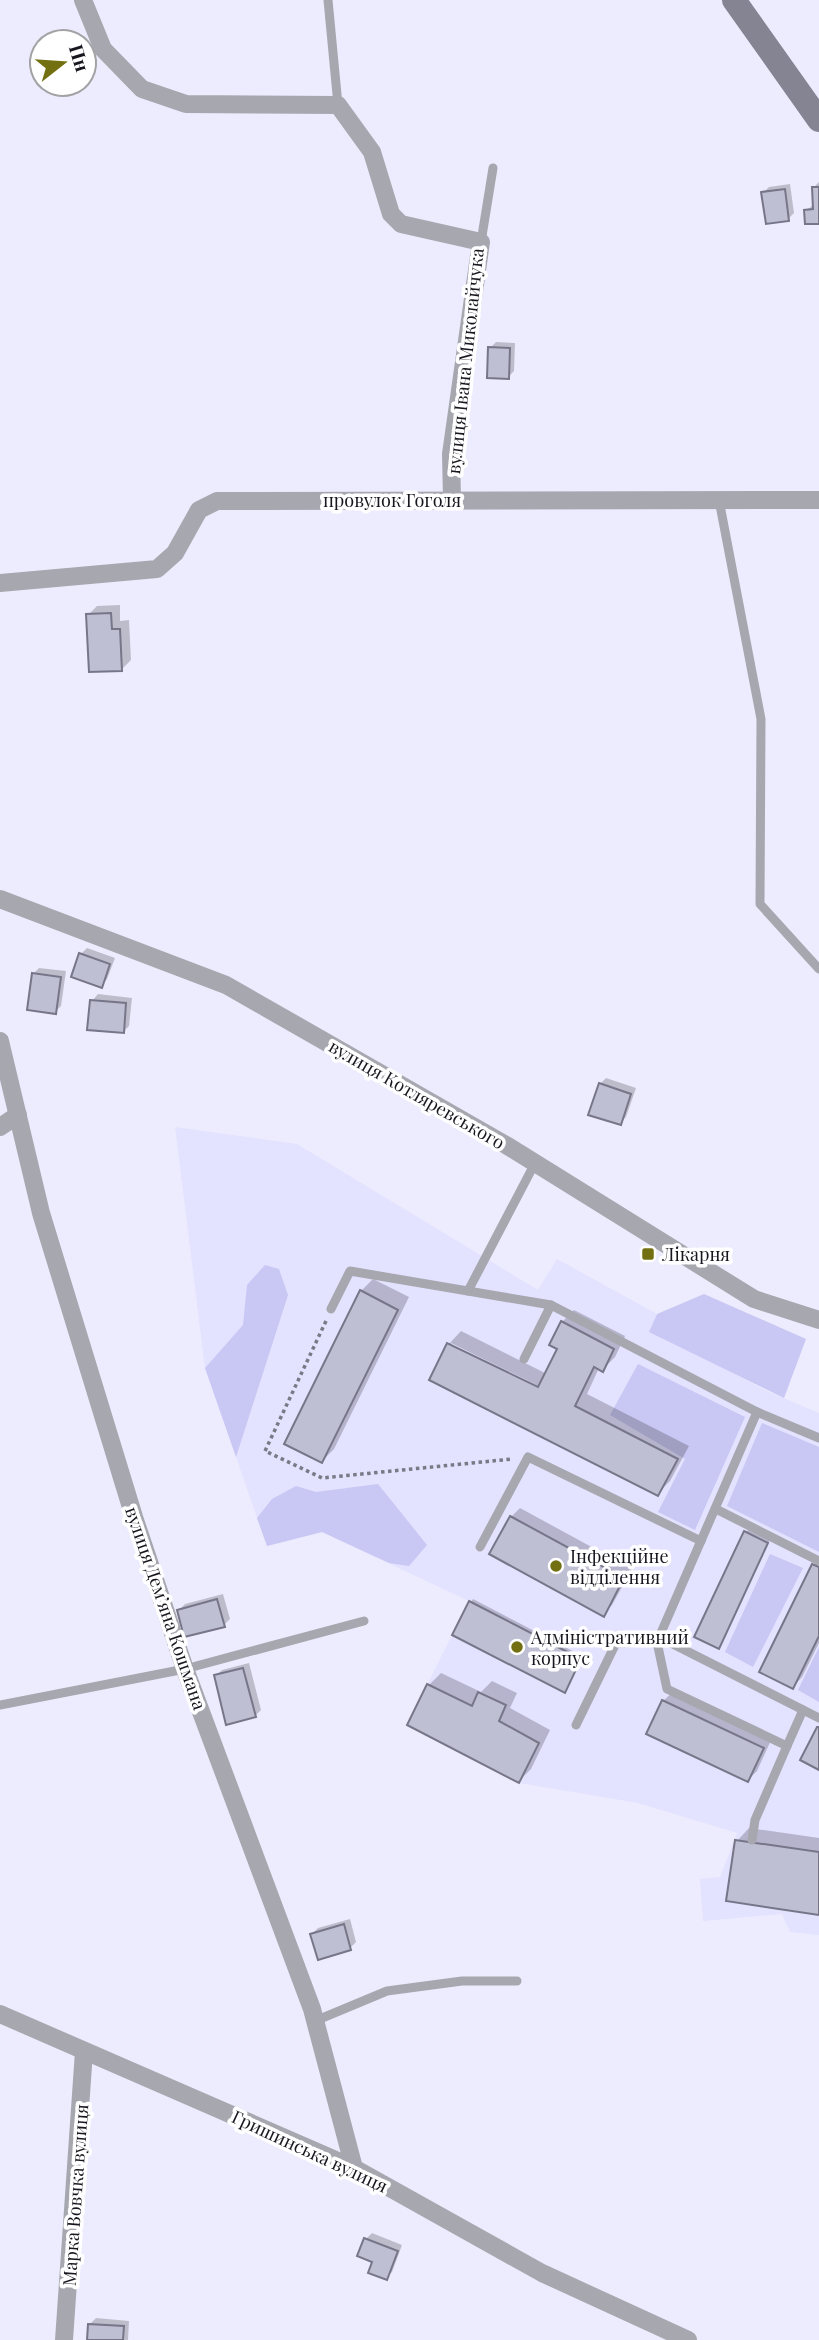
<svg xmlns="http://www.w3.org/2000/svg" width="819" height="2340" viewBox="0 0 819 2340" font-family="'Playfair Display',serif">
<rect width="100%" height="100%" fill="#edecfe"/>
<polygon fill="#e3e2ff" points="175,1127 297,1144 538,1290 557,1259 657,1314 650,1329 767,1391 819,1413 819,1935 790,1932 782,1914 703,1921 700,1879 720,1877 737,1833 638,1803 519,1783 407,1725 469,1601 322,1532 267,1546 205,1368"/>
<g fill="#c9c7f3">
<polygon points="265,1265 279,1269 288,1295 236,1457 205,1368 243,1325 247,1285"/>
<polygon points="704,1294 806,1339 784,1398 649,1332 657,1314"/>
<polygon points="638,1364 745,1417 695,1530 658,1512 685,1459 610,1415"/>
<polygon points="762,1423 819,1447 819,1552 727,1506"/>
<polygon points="378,1484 427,1545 409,1566 389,1563 322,1532 267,1546 257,1518 272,1499 296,1486 316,1492"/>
<polygon points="770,1554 803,1568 753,1667 725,1652"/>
<polygon points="819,1647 819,1702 798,1690"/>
</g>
<g fill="#0003" fill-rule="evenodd">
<polygon points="819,182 819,222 806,211 814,204 813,188"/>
<polygon points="790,184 794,213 788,219 763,193 769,187"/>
<polygon points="496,342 515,343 514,371 508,377 490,348"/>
<polygon points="120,605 120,621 129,620 131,660 122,669 88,615 97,606"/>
<polygon points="87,948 115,958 107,979 101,986 81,954"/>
<polygon points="39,968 66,971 61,1006 55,1012 33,974"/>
<polygon points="98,994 132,998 129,1026 123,1032 92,1001"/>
<polygon points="606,1078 636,1088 626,1117 620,1123 600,1084"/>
<polygon points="373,1279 409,1297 334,1449 322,1461 361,1291"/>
<path d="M574,1310l51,26 -10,21 -12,12 -4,-1 -12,26 102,52 -19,35 -12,12 -226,-113 17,-36 12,-13 86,43 13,-26 2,-26zM451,1343l96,47 -2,3 -94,-47z"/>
<polygon points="520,1508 632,1569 612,1605 603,1614 511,1517"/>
<polygon points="748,1530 770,1540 719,1647 746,1532"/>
<polygon points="819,1559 819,1643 802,1677 793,1687 762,1671 814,1565"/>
<polygon points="223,1594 230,1619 224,1625 179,1610 185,1604"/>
<polygon points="473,1599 582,1656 567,1688 454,1634"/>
<polygon points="249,1663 261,1710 255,1716 216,1676 222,1670"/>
<polygon points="441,1673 481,1692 492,1681 517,1693 510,1708 550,1730 531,1769 519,1781 429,1685"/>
<polygon points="673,1692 772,1738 757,1771 748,1780 663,1701"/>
<polygon points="749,1828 819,1838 819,1913 737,1841"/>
<polygon points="350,1919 356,1942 350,1948 312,1934 318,1928"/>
<polygon points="372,2233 402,2245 392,2272 386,2278 374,2261 366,2239"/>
<polygon points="96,2318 129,2321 128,2340 89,2340 90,2324"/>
</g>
<g fill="#bfbfd4" stroke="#777689" stroke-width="2">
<polygon points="812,187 819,187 819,224 805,224 804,210 813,209"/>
<polygon points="785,189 789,221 766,224 761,192"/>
<polygon points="488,347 510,348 509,379 487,378"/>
<polygon points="111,613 112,629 120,629 122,671 89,672 86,614"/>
<polygon points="79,953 110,964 102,988 71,977"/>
<polygon points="32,973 61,977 56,1014 27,1010"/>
<polygon points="90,1000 126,1003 124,1033 87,1030"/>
<polygon points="599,1083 631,1094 621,1125 588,1115"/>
<polygon points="360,1290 398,1310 322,1463 284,1444"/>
<polygon points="561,1321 614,1349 603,1372 594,1367 575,1406 678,1459 658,1496 429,1380 447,1343 538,1387 557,1349 549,1345"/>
<polygon points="510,1516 624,1578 604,1617 489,1554"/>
<polygon points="744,1531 768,1543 719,1649 694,1637"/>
<polygon points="812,1564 819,1567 819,1636 793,1689 759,1672"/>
<polygon points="217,1599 225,1627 184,1637 177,1610"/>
<polygon points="469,1601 581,1659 565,1693 452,1635"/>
<polygon points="243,1668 256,1717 226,1725 214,1675"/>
<polygon points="427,1684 472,1706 478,1692 506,1705 499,1721 539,1743 519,1783 407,1725"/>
<polygon points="662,1700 764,1748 748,1782 646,1734"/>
<polygon points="817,1727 819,1727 819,1770 800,1760"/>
<polygon points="735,1840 819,1852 819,1915 726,1901"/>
<polygon points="344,1924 351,1950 318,1960 310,1934"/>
<polygon points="364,2238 398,2251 387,2280 368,2273 372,2262 357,2256"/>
<polygon points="88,2324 124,2326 123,2340 87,2340"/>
</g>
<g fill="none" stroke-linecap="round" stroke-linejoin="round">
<polyline stroke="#7a7986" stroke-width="3.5" stroke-dasharray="3.5 3.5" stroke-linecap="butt" points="326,1321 265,1451 322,1478 512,1459"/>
<g stroke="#a7a7b0" stroke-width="9">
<polyline points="328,0 338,105"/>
<polyline points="481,242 493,168"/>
<polyline points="719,500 761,719 760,904 819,969"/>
<polyline points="468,1291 535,1163"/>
<polyline points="331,1309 350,1271 551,1305"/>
<polyline points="524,1359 551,1305 757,1412 819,1438"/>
<polyline points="716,1509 819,1561"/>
<polyline points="480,1547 528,1457 701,1541"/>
<polyline points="659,1637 819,1718"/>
<polyline points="657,1642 667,1689 787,1746 755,1820 752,1840"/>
<polyline points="0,1705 185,1669 364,1621"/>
<polyline points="576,1725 616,1643 657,1642 757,1412"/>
<polyline points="787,1746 803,1710"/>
<polyline points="315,2021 387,1991 462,1981 517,1981"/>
</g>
<g stroke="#a7a7b0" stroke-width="18">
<polyline points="83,0 103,49 142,89 186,104 338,105 372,152 391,214 401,224 481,242 451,454 452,500"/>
<polyline points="0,583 157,569 175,553 199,510 217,501 819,500"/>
<polyline points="0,899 226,985 506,1145 754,1299 819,1320"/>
<polyline points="0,1041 41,1213 134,1517 185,1669 312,2009 354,2168"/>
<polyline points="0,1127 18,1115"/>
<polyline points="0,2014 354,2168 542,2273 688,2340"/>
<polyline points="64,2340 84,2051"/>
</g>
<polyline stroke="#858492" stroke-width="24" points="734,0 819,120"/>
</g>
<g fill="#737012" stroke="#fff" stroke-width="2.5">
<rect x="641" y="1247" width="14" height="14" rx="3.5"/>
<circle cx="556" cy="1566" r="7"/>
<circle cx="517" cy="1647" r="7"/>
</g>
<g text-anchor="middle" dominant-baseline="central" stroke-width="7" stroke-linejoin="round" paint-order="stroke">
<g font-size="18" fill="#18171f" stroke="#fff">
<text transform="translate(465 361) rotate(-84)">вулиця Івана Миколайчука</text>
<text x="392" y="500">провулок Гоголя</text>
<text transform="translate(417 1094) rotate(30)">вулиця Котляревського</text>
<text transform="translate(166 1608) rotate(71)">вулиця Демʼяна Кошмана</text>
<text transform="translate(310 2151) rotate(25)">Гришинська вулиця</text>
<text transform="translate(75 2195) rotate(-86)">Марка Вовчка вулиця</text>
</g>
<g font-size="18" fill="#18171f" stroke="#fff" text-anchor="start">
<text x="662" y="1254">Лікарня</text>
<text x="570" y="1556">Інфекційне<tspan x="570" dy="21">відділення</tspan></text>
<text x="531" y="1637">Адміністративний<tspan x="531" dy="21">корпус</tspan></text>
</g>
</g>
<g transform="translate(63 63) rotate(73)"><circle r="33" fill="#ffffff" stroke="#a3a2a5" stroke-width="2"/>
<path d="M0-5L12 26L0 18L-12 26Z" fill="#737012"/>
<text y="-10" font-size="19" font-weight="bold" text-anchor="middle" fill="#18171f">Пн</text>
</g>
</svg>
